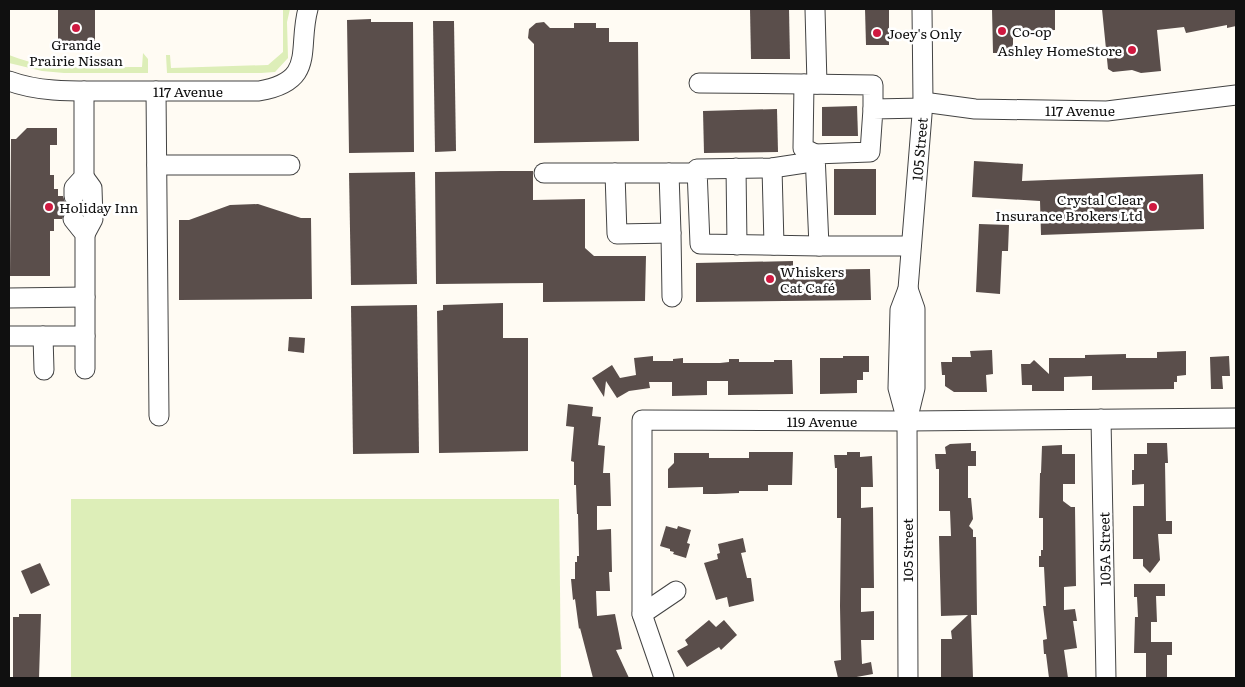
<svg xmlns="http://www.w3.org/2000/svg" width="1245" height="687" viewBox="0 0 1245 687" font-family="Literata,serif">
<rect width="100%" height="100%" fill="#fffbf3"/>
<g fill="#ddeeb8">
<polygon points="283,9 290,9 287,22 288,58 275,72 261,73 167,73 166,55 170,55 171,68 268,65 283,52"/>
<path d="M143,53l5,6v14h-84l-22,-2 -33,-8v-8c40,17 90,12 133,12z"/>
<polygon points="71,499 559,499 561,678 71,678"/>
</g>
<g fill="#5a4e4b">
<rect x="58" y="9" width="37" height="32"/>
<polygon points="750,9 789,9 790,59 751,59"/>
<polygon points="865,9 889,9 889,45 866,45"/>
<polygon points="992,9 1055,9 1055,30 1013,32 1013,53 993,53"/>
<polygon points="1102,9 1236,9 1236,26 1227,28 1227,25 1186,33 1184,27 1157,30 1161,71 1141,73 1132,70 1113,72 1108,69"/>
<polygon points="371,19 371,22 413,22 414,152 349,153 347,20"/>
<polygon points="433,21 454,21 456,151 435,152"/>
<polygon points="544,22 550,28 574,28 574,23 596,23 596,28 609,28 609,42 638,42 639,141 534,143 534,44 528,38 529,29 536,23"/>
<polygon points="857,106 858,136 822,136 822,107"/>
<polygon points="777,109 778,152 704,153 703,111"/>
<polygon points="27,128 57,128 57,145 50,145 50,175 54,175 54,189 58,189 58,196 63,196 65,202 69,206 74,207 81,204 82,212 77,208 71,208 66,211 62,219 54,219 54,231 50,231 50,276 10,276 11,139 16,139"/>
<polygon points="974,161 1023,164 1022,181 1203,174 1204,229 1041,235 1040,201 972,197"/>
<rect x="834" y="169" width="42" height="46"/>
<polygon points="501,171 533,171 533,200 585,199 585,248 594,256 646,256 645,301 543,302 543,283 436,284 435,172"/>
<polygon points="415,172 417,284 351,285 349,173"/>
<polygon points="258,204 301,218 311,218 312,299 179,300 179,220 189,220 230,205"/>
<polygon points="979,224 1009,225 1008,251 1002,251 1000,294 976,292"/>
<polygon points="793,261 793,270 870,269 871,300 696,302 696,263"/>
<polygon points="503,303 503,338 528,338 528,451 439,453 437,311 443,310 443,305"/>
<polygon points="417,305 419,453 353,454 351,306"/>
<polygon points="289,337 305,338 304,353 288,351"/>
<polygon points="992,350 993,374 986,375 987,392 954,392 945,386 945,375 942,375 941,362 952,362 952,357 971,357 970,351"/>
<polygon points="1186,351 1186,375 1177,376 1177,382 1174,382 1174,389 1092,390 1092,376 1064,377 1064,391 1032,391 1032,385 1022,385 1021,364 1030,364 1034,360 1049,374 1049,358 1085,358 1085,355 1126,354 1126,358 1157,358 1157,352"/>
<polygon points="653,356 653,361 673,361 673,359 683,358 683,363 720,363 729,362 729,359 739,359 739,362 774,362 774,360 792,360 793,394 728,395 728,381 707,381 707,395 672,396 672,382 649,382 650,388 629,391 617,398 606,381 604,397 592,378 612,365 620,378 636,375 634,358"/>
<polygon points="843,356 869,356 869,372 863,372 863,380 857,380 857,393 820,394 820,358 843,358"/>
<polygon points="1229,356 1230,376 1222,376 1223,389 1211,389 1210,357"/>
<polygon points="568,404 593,407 592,416 601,417 598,445 605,446 603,473 610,473 611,506 597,506 597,530 611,529 612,572 609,572 610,591 596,591 597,616 615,614 622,649 616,650 629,678 593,678 580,628 579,629 575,599 573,600 571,579 575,579 575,562 577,562 577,556 579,556 578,514 577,514 576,485 574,485 574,462 571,461 574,427 566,426"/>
<polygon points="971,443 971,451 976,451 976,466 968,466 968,498 971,498 973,519 969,526 973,530 973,537 976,537 977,615 971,615 973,678 941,678 941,639 952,639 951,631 968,615 941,616 939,536 951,536 950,511 939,511 939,469 936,469 935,454 946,454 945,447 950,444"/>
<polygon points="1147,443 1167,443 1168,463 1165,463 1166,521 1172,521 1172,534 1158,534 1160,560 1150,573 1143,566 1143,559 1133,559 1133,506 1144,506 1144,484 1132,485 1132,470 1134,470 1134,454 1147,454"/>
<polygon points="1062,445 1062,454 1075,454 1075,484 1063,484 1063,501 1071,507 1075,507 1076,586 1064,587 1064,610 1075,609 1077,621 1073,621 1077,648 1064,650 1068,678 1049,678 1046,654 1044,654 1043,640 1047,639 1043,606 1046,606 1044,567 1039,567 1039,556 1041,556 1041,550 1043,550 1043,518 1039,518 1040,473 1041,473 1042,446"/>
<polygon points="749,452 793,452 792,485 768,485 768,491 739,491 739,493 716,494 703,494 703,487 668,488 668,469 674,463 674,453 709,453 709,458 749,458"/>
<polygon points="847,452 860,452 860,457 872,456 873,487 861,487 861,508 873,507 874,588 861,588 861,612 874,611 874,640 861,640 862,664 871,662 873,674 851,678 838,678 834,661 841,660 840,606 841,518 837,518 837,468 835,468 834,455 847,455"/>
<polygon points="666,526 677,529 678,526 691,530 687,543 690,544 686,558 673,554 674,552 670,551 670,549 660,546"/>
<polygon points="743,538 746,552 741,553 747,578 751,578 754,601 729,607 727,597 716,600 704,563 718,559 717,554 720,553 718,544"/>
<polygon points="40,563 50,585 31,594 21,571"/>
<polygon points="1134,584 1165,584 1165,596 1156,596 1157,622 1151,622 1151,642 1172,642 1172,655 1167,655 1167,678 1146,678 1146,653 1134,653 1135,617 1138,617 1137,597 1134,597"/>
<polygon points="19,614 41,614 39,678 13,678 13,617 19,617"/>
<polygon points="709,620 716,627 724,620 737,635 721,650 719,647 687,667 677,651 688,645 685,640"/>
</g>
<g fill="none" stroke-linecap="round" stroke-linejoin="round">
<defs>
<g id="minor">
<polyline points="815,9 817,84"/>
<path d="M9,81c32,12 69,10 103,10 49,0 98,0 147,0 58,-10 38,-42 49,-82"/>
<polyline points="699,83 804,84"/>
<polyline points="156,91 159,416"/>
<polyline points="923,102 975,109 1107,111 1236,95"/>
<polyline points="157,165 290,165"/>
<polyline points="736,168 737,245"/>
<polyline points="772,168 774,245"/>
<polyline points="544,173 697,173"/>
<polyline points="615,173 617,234 671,233 669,173"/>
<polyline points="84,177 92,188 93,219 85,234"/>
<polyline points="74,196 74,188 84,177 84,91"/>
<polyline points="73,219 85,234 85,369"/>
<polyline points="671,233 672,297"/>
<polyline points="819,246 700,244 697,169 772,168 805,163 815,154 803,148 804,84 873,85 873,109"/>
<polyline points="911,246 819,246 815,154 870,152 873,109 923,108"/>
<polyline points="9,298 85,297"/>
<polyline points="9,336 85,336"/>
<polyline points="43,336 44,370"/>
<polyline points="1101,419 1106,678"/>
<polyline points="907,421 898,388 900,310 908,289 923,102 922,9"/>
<polyline points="642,614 676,591"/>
<polyline points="664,678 642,614 642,420 907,421 1236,418"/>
<polyline points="908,678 907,421 915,388 915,309 908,289"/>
</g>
</defs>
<use href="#minor" stroke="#434343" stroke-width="21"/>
<use href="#minor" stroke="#fff" stroke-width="19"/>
</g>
<g fill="#cf1940" stroke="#fff" stroke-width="2">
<circle cx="76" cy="28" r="5"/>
<circle cx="1002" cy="31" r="5"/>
<circle cx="877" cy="33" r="5"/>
<circle cx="1132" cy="50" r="5"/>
<circle cx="49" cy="207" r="5"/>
<circle cx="1153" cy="207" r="5"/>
<circle cx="770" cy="279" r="5"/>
</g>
<g text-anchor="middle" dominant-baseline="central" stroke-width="5" stroke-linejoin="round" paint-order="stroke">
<g font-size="14" fill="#101010" stroke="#fff" text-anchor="start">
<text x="1012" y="31">Co-op</text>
<text x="887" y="33">Joey's Only</text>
<text x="76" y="44" text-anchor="middle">Grande<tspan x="76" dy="16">Prairie Nissan</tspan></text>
<text x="1122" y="50" text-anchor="end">Ashley HomeStore</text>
<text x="1143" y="199" text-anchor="end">Crystal Clear<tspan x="1143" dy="16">Insurance Brokers Ltd</tspan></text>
<text x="59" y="207">Holiday Inn</text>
<text x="780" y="271">Whiskers<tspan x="780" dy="16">Cat Café</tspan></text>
</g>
<g font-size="14" fill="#101010" stroke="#fff">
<text x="188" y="91">117 Avenue</text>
<text x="1080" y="110">117 Avenue</text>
<text transform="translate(919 149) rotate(-85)">105 Street</text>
<text x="822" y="421">119 Avenue</text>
<text transform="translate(1104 549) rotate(-91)">105A Street</text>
<text transform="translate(907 550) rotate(-90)">105 Street</text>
</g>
</g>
<rect width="1245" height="687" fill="none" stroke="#101010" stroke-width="20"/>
</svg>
